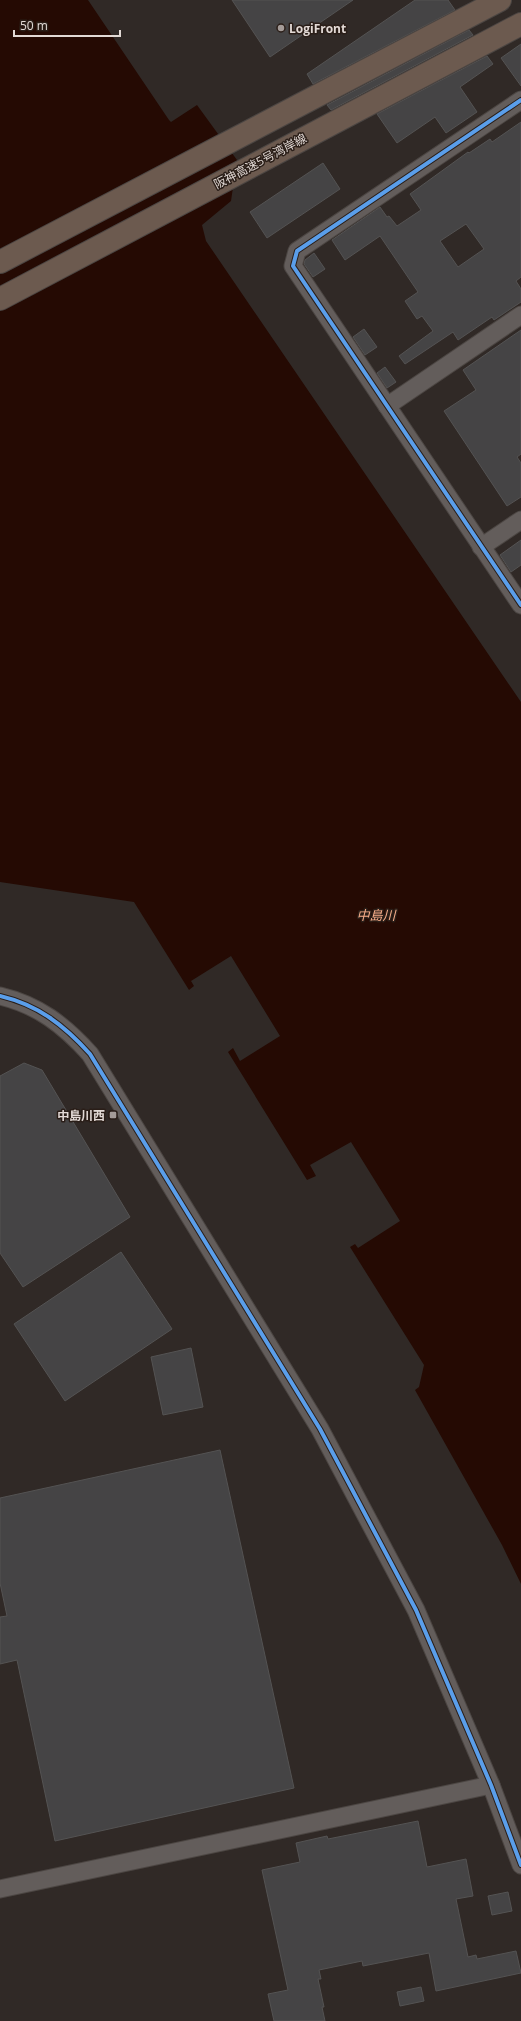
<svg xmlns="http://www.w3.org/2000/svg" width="521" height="2021" viewBox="0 0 521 2021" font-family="'Open Sans','Noto Sans JP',sans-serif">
<rect width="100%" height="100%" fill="#302926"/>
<polygon fill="#250a03" points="0,0 88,0 169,120 171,122 197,105 237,160 231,201 202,225 206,241 521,702 521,1584 502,1545 415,1390 419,1387 424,1365 350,1247 355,1244 358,1248 400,1221 351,1142 310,1165 316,1176 307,1180 228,1052 233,1048 240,1061 280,1036 231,956 191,981 194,986 189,990 134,902 0,882"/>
<g fill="#454445" stroke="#545353" fill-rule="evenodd">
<polygon points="232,0 353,0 270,57"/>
<polygon points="415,0 448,0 455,10 313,84 307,74"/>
<polygon points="469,30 473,35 331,110 327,105"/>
<polygon points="521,44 521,86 501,58"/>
<polygon points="487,56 493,64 460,87 477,112 446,133 435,117 397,143 377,114"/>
<path d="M521,122v155l-5,4 5,8v13l-27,18 -2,-3 -34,23 -5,-8 -48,32 -6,-8 34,-25 -11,-15 -5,3 -12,-18 13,-9 -38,-56 -35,24 -13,-20 48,-33 7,10 2,-1 8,10 24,-16 -11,-16 58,-42 1,1 21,-14 2,3zM466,224l18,25 -26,18 -18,-26z"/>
<polygon points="323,163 340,189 267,238 250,212"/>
<polygon points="314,253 325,269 313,277 304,264 305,260"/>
<polygon points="364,329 377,347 365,355 353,337"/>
<polygon points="521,330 521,454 517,457 521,463 521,497 507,506 444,411 476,390 463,370"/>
<polygon points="385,367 396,382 387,388 377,373"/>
<polygon points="521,540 521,565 511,572 500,555"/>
<polygon points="24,1063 42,1070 130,1217 23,1287 0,1253 0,1076"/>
<polygon points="121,1252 172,1329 65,1401 14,1324"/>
<polygon points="191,1348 203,1407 163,1415 151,1357"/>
<polygon points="220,1450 294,1788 55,1841 17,1660 0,1664 0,1617 7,1616 0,1583 0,1498"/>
<polygon points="418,1821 427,1867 466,1859 473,1896 456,1899 468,1957 476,1955 477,1959 516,1951 521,1973 436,1991 429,1953 363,1966 362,1961 319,1970 321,1979 318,1979 324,2007 322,2007 325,2021 274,2021 268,1994 288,1990 262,1870 300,1862 296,1843 327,1836 328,1839"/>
<polygon points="508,1892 512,1911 492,1915 488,1896"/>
<polygon points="421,1987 424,2001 400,2006 397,1992"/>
</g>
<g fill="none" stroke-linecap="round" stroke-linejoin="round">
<defs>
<g id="minor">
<polyline points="521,100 297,251 293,266 521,605"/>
<polyline points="387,406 521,315"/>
<polyline points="481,547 521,520"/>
<path d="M0,996c38,9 64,29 90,58l230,375 96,181 75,175 30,80"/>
<polyline points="0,1889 491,1785"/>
</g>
<g id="highway">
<polyline points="0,262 500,0"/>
<polyline points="0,299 521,24"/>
</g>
</defs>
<use href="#minor" stroke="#4c4643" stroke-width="19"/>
<use href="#highway" stroke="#4c4643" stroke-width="24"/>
<use href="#minor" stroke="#635d5b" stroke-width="17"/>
<use href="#highway" stroke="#6c5a4f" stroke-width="22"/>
<defs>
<g id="cycleway">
<polyline points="521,100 297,251 293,266 521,605"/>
<path d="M0,996c38,9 64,29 90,58l230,375 96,181 75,175 30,80"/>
</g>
</defs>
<use href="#cycleway" stroke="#2a1e18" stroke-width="6"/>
<use href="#cycleway" stroke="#5a9eea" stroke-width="4"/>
</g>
<g fill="#a49b98" stroke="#2a1e18" stroke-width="1.5">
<circle cx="281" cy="28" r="4"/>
<rect x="109" y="1111" width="8" height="8" rx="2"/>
</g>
<g text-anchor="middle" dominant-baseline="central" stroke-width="3" stroke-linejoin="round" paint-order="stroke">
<g font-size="12" font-weight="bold" fill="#e2d9d5" stroke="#2a1e18" text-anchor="start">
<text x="289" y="28">LogiFront</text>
<text x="105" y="1115" text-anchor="end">中島川西</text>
</g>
<g font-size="12" fill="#e2d9d5" stroke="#2a1e18">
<text transform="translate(260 161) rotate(-28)">阪神高速5号湾岸線</text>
</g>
<g font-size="13" font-style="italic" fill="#f8ae8a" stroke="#2a1e18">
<text x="376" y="915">中島川</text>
</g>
</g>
<path d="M14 30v6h106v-6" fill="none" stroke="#e2d9d5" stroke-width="2"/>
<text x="20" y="30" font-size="12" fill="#e2d9d5" stroke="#2a1e18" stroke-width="3" paint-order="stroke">50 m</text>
</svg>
